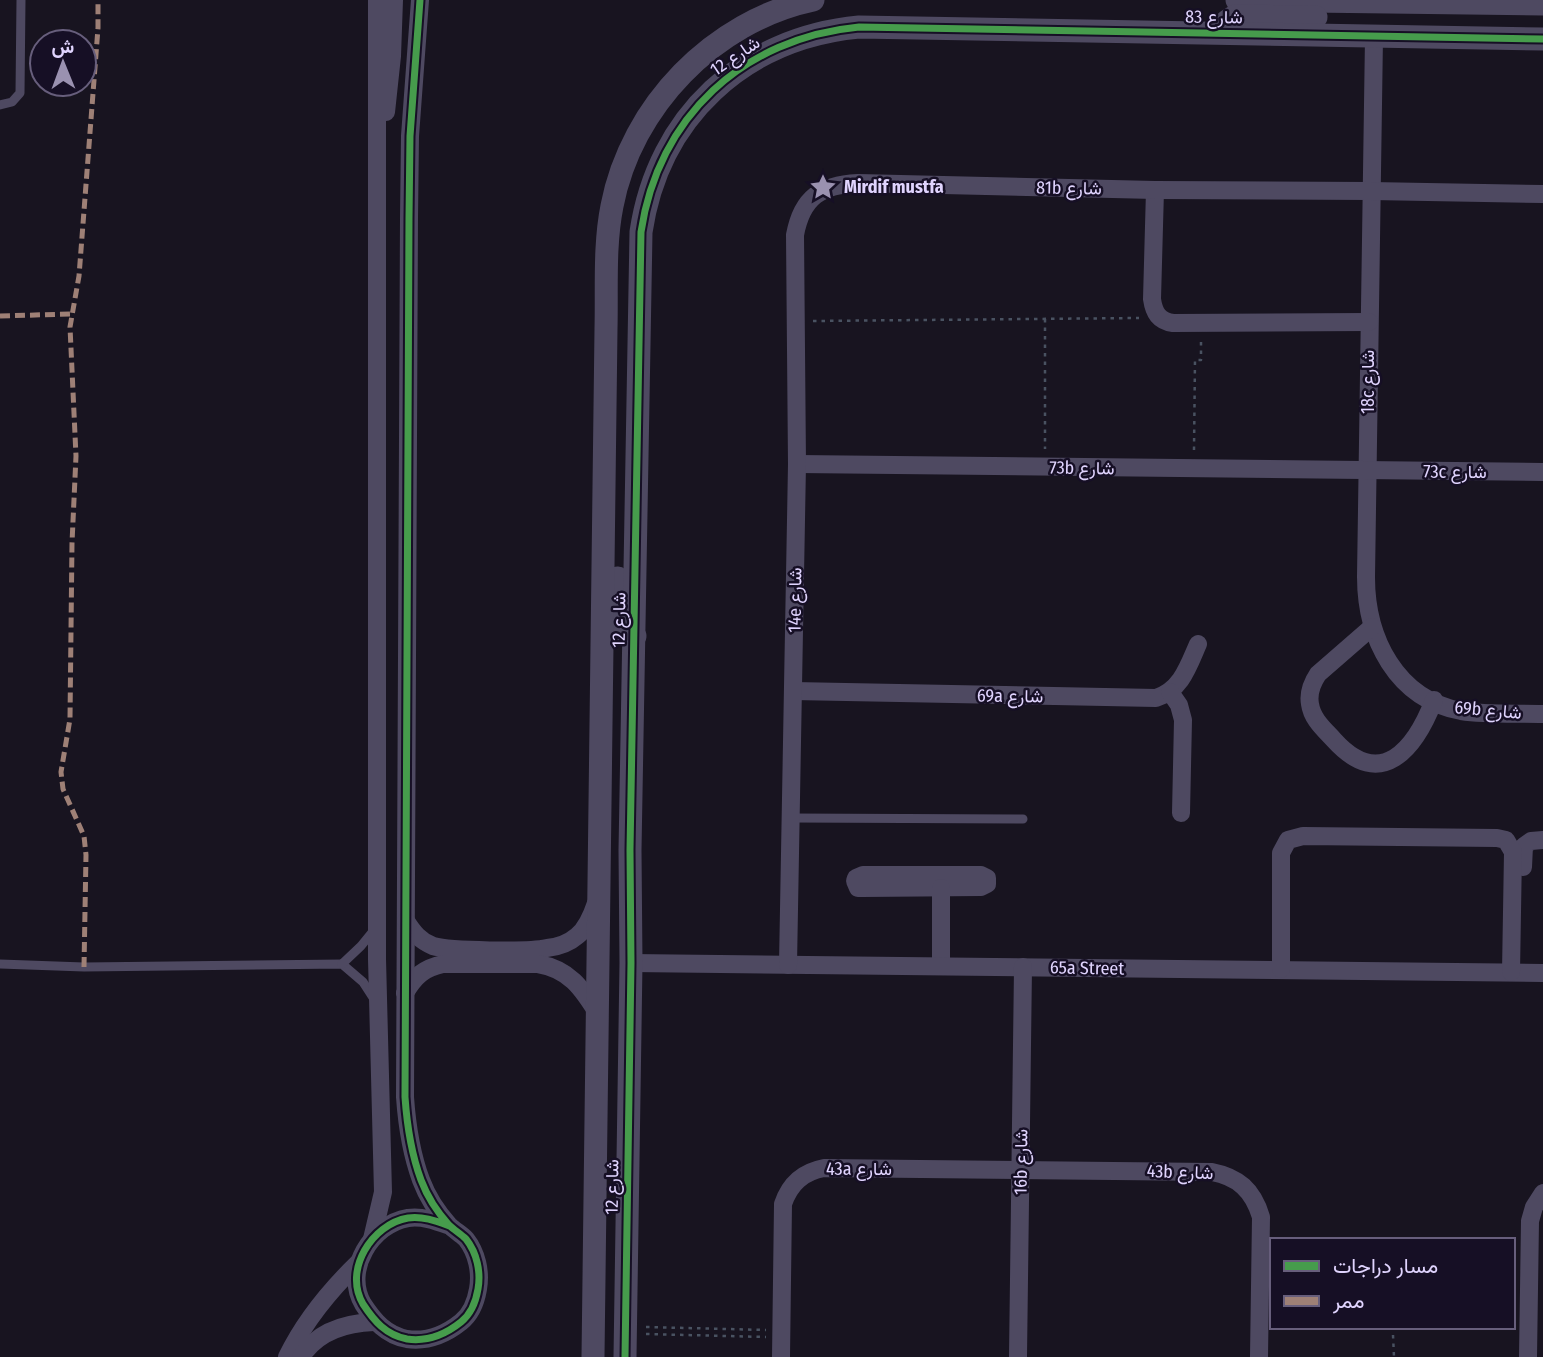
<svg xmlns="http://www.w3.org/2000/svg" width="1543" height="1357" viewBox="0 0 1543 1357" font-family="'Fira Sans Condensed',Vazirmatn,sans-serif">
<rect width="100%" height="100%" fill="#181420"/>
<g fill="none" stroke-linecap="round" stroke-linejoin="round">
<g stroke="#495261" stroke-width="2.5" stroke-dasharray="3.5 5" stroke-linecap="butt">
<polyline points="1045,319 1045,449"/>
<polyline points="813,321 1139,318"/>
<polyline points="1194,450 1195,360 1201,360 1201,340"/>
<polyline points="646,1327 766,1330"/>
<polyline points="646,1334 766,1337"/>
<polyline points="1393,1335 1394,1357"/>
</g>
<g stroke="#4e4961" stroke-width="9">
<polyline points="0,105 12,102 20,93 21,0"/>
<polyline points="791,818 1023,819"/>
<polyline points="0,964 84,967 342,964 363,982 374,999"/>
<polyline points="342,964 361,946 374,930"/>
</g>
<g stroke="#4e4961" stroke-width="18">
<path d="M420,0l-10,136 -1,82 -4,879c2,29 6,56 16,83 6,16 17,33 28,45 5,5 12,9 17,14 11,14 15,33 12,50 -2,12 -7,25 -17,33 -15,12 -33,20 -54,17 -21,-4 -33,-18 -44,-35 -20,-34 9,-80 45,-86 15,-2 28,3 42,8"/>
<path d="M1374,37l-8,540c0,61 30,122 95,134 27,4 55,2 82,3"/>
<polyline points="386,112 392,56 394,0"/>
<path d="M1155,190l-3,109c2,14 7,22 21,24l196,-1"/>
<polyline points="797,464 1543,472"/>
<path d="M1372,627l-54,47c-6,9 -10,19 -8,30 2,15 14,25 24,36 47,52 81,9 100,-40"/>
<path d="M793,691l363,7c25,-8 32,-31 42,-54"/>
<polyline points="1170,692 1179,705 1183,720 1181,813"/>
<polyline points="1523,867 1524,846 1531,841 1543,840"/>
<polygon points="863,875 981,875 987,878 987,884 981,887 862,888 858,888 855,881 856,878"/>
<polyline points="941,888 941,966"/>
<path d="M406,921c7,11 14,20 27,25 17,5 96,6 114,2 10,-1 22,-5 30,-12 10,-8 15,-21 19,-33"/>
<polyline points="631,963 1543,973"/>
<path d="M788,965l9,-501 -2,-229c7,-38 26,-50 63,-52l297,7 216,1 172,3"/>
<polyline points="1281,969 1281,853 1288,840 1303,836 1497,838 1506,840 1513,852 1511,972"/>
<path d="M405,993c10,-17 19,-25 38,-29h95c31,5 44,24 60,50"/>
<polyline points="372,1239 383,1192 377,959 377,0"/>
<path d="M287,1357c18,-37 43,-67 72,-95"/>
<path d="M301,1357c16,-25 44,-34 73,-35"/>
<path d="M781,1357l2,-153c7,-21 20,-32 41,-36l388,4c26,5 41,18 49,45l-2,140"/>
<polyline points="1018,1357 1023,967"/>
<polyline points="1528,1357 1530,1221 1534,1207 1543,1193"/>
</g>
<g stroke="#4e4961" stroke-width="23">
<polyline points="1237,0 1543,4"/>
<polyline points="1229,33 1226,30 1227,21 1235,16 1316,17"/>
<path d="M618,578c1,18 -7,55 17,58"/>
<path d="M593,1357l13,-1028c1,-41 -2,-83 6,-123 19,-100 102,-185 201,-206"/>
<path d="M625,1357l6,-394 -1,-113 11,-618c17,-115 102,-194 218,-205l684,12"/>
</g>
<g stroke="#9e8076" stroke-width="5" stroke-dasharray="10 5" stroke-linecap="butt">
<polyline points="0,316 71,314"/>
<polyline points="84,967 86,855 84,836 63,789 61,772 70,719 72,543 76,456 70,327 79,276 98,28 98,0"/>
</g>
<defs>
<g id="cycleway">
<path d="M420,0l-10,136 -1,82 -4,879c2,29 6,56 16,83 6,16 17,33 28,45 5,5 12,9 17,14 11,14 15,33 12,50 -2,12 -7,25 -17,33 -15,12 -33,20 -54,17 -21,-4 -33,-18 -44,-35 -20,-34 9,-80 45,-86 15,-2 28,3 42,8"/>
<path d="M625,1357l6,-394 -1,-113 11,-618c17,-115 102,-194 218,-205l684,12"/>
</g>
</defs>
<use href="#cycleway" stroke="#160f25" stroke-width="11"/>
<use href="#cycleway" stroke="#469c4c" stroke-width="7"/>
</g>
<defs>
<symbol id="sight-bare" viewBox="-9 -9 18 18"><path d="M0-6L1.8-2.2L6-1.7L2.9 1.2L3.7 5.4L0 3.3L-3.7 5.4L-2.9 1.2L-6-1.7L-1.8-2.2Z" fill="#9a91b0" stroke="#160f25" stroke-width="2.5" paint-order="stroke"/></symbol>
</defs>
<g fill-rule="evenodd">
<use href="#sight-bare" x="804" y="168" width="38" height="38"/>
</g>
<g text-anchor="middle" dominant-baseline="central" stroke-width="5" stroke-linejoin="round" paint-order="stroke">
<g font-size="18" fill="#e0d4fe" stroke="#160f25">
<text transform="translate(1214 17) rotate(1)">شارع 83</text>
<text transform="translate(735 56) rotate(-34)">شارع 12</text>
<text transform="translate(1069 188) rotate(1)">81b شارع</text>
<text transform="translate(1368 382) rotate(-90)">18c شارع</text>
<text transform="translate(1082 468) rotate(1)">73b شارع</text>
<text x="1455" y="472">73c شارع</text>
<text transform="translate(795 600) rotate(-89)">14e شارع</text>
<text transform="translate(619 620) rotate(-89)">شارع 12</text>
<text transform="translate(1010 696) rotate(1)">69a شارع</text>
<text transform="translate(1488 710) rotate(5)">69b شارع</text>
<text transform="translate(1087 968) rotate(1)">65a Street</text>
<text transform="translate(1021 1162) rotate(-89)">16b شارع</text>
<text x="859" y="1169">43a شارع</text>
<text transform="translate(1180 1172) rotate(2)">43b شارع</text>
<text transform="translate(612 1187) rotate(-89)">شارع 12</text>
</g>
<g font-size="18" font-weight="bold" fill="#e0d4fe" stroke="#160f25" text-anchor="start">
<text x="844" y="187">Mirdif mustfa</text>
</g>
</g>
<rect x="1270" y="1238" width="245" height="91" fill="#160f25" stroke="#675e7c" stroke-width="2"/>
<rect x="1284" y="1261" width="35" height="10" fill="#469c4c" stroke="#675e7c" stroke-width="2"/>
<text x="1333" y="1273" font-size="21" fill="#e0d4fe">مسار دراجات</text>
<rect x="1284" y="1296" width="35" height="10" fill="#9e8076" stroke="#675e7c" stroke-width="2"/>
<text x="1333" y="1308" font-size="21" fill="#e0d4fe">ممر</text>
<g transform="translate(63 63) rotate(359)"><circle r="33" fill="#160f25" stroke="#675e7c" stroke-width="2"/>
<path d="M0-5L12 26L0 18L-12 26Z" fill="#9a91b0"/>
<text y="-10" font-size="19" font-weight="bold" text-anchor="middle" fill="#e0d4fe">ش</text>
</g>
</svg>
